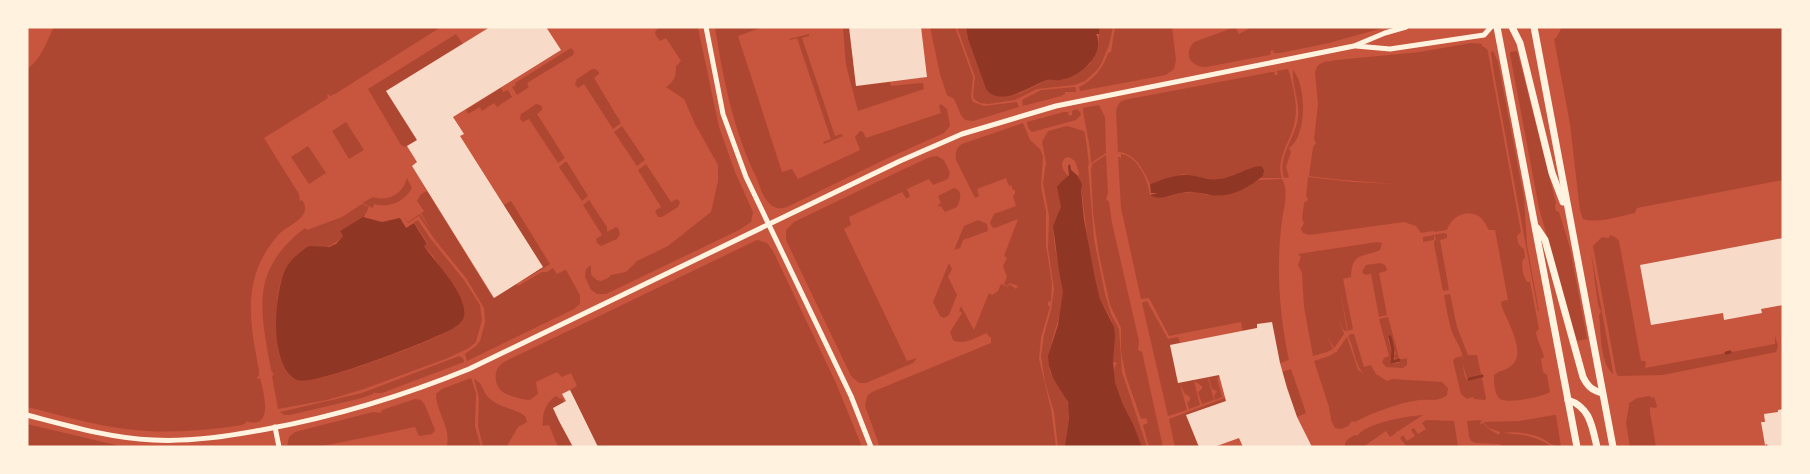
<svg xmlns="http://www.w3.org/2000/svg" width="1810" height="474" viewBox="0 0 1810 474" font-family="'Public Sans',sans-serif">
<rect width="100%" height="100%" fill="#c8553d"/>
<g fill="#ae4732">
<path d="M54,27h387l-106,67 -5,2 -2,-2 -1,1 1,3 -3,2 -61,38 35,56 1,7 2,-1c3,4 4,8 2,13 -4,9 -18,14 -25,21 -6,7 -12,15 -16,23 -20,37 -11,75 -4,114v5l-2,1v2l3,-1c4,15 14,53 -14,43v2l-4,2c-39,6 -77,9 -116,4 -33,-4 -66,-14 -99,-22v-338c15,-10 19,-27 27,-42z"/>
<path d="M659,27l39,1 21,99 16,45 18,40 -2,10 -12,8 -133,64h-9l-6,-4 -6,-13 1,-8 5,-4v10l6,5 4,1 7,-3 3,-3 15,-3 11,-11 31,-15 43,-34 7,-31v-16l-23,-41 -11,-25 -18,-12c9,-6 10,-11 10,-21l5,-5 -15,-23 -6,3 -4,-5 -1,-4z"/>
<path d="M715,27h48l-25,9 44,136 10,-3 6,10 62,-29 -5,-13 5,-6 3,1 3,6 75,-25 -2,-7 2,-2 6,5 3,17 -6,7 -56,25 -101,49c-6,2 -12,2 -17,-3 -7,-6 -10,-17 -13,-25 -23,-47 -34,-100 -42,-152z"/>
<polygon points="843,27 849,27 856,86 890,82 891,86 921,83 923,83 924,89 858,111 846,65"/>
<polygon points="930,27 955,27 973,77 971,97 973,102 984,106 1017,102 1019,107 973,121 965,120 961,115 954,99 947,95 940,74"/>
<polygon points="957,27 966,27 968,39 986,89 1000,96 1012,95 1021,93 1047,80 1063,80 1076,73 1090,64 1098,47 1100,27 1113,27 1109,45 1102,62 1098,69 1085,81 1074,85 1037,89 1015,100 988,104 980,103 974,99 973,96 975,77"/>
<path d="M1115,27h57l4,33 -2,9 -8,6 -86,16 -1,-4c15,-7 24,-19 29,-34l3,-1z"/>
<path d="M1235,27l4,7 13,-7h134l-57,16 -49,10h-6l-1,-3 -3,1 1,3 -2,1 -63,12c-16,0 -23,-13 -12,-25z"/>
<path d="M1562,27h221v153l-146,28 -2,5c-16,3 -36,11 -52,6l-3,-8 -10,-87 -16,-85 2,-1z"/>
<polygon points="456,34 463,44 386,91 417,140 405,147 401,145 368,89"/>
<polygon points="809,34 809,36 802,38 835,136 841,134 843,136 824,144 823,142 831,139 797,38 791,40 789,39"/>
<path d="M1471,43l11,1v2l5,3 1,3 33,180 -4,4c1,6 1,10 7,13l1,9 -2,1c-2,7 0,17 4,23h3l9,47 -3,3c1,10 6,15 8,25l-3,2 2,13 4,3 3,17c-8,5 -45,13 -51,6 -5,-5 -5,-18 -5,-23 5,-5 12,-4 17,-9 17,-13 -5,-46 -10,-62l1,-3 6,-1 -13,-70h-6c-3,-4 -4,-9 -9,-13 -12,-9 -29,-1 -33,13l-13,2 -1,-3v2l-12,2 -5,-7 -12,-4 -95,13 -6,-2 -2,-4 3,-6 -2,-4 2,-15 1,-3 2,1 1,-4 -2,-1 2,-20 45,5 43,2 -53,-4 -34,-4 4,-29 3,-4 -2,-4 4,-35 -3,-32 3,-7 6,-3 13,-2 83,-8z"/>
<polygon points="571,48 574,52 573,55 527,83 529,87 517,95 512,87 516,85 515,83"/>
<polygon points="1493,51 1498,62 1524,198 1527,245 1539,311 1538,311 1494,74 1491,52"/>
<polygon points="1517,51 1556,203 1555,206 1556,211 1559,212 1570,248 1587,339 1577,341 1539,208 1510,54 1510,52"/>
<polygon points="592,69 595,69 599,72 599,74 594,78 621,123 613,129 584,84 578,88 575,84 577,79"/>
<path d="M1288,69c5,16 10,35 7,51 -3,21 -20,37 -13,58h-22l3,-2 -13,-8 -20,9 -13,3 -34,-6 -33,10c-7,-15 -15,-31 -32,-32l-2,-42 3,-7 5,-3 148,-28h2l1,3h3l-1,-4z"/>
<path d="M1293,70c14,16 14,67 -4,78l2,4 -5,15 3,10 -5,1c-7,-22 11,-39 14,-60 2,-16 -6,-32 -5,-48z"/>
<polygon points="1075,87 1076,89 1076,92 1065,92 1065,94 1061,96 1023,106 1022,100 1041,90"/>
<polygon points="501,88 503,92 508,90 512,97 497,107 494,103 482,111 480,107 468,114 466,110"/>
<polygon points="536,104 540,105 542,107 542,110 537,114 565,158 558,163 529,119 523,122 520,119 521,114"/>
<polygon points="1099,105 1105,117 1106,153 1091,163 1090,149 1083,111 1083,108"/>
<polygon points="1077,109 1080,112 1081,115 1076,120 1032,132 1028,128 1027,122 1064,112 1068,112 1069,116 1072,115 1072,111"/>
<polygon points="346,122 364,150 349,159 332,131"/>
<path d="M1023,123l7,17 10,9 3,7 -2,31 5,24v35l6,37 -1,18 -3,1v3l2,2 -9,30 -2,22 12,50 5,38h-176l-15,-41 2,-10 5,-4 119,-49v-6h-2l-2,-4c-11,4 -23,13 -34,7l-3,-8 12,-19 -3,-2 2,-5 13,24 15,-37 3,2 6,-4 3,-7 7,3 1,-3 7,5 2,-3 -9,-3 -2,3 -3,-2 3,-7 -4,-11 4,-8 -3,-2 14,-37 -23,9 -3,-1 -2,-4 4,-9 22,-8 -3,-10 2,-2v-4h-2l-2,-5 -2,1 -3,-8 -29,11 2,7 -4,2 -19,-38c-1,-7 0,-12 6,-16z"/>
<polygon points="622,126 645,160 637,166 614,132"/>
<path d="M1067,126l17,5 1,2 4,31 -1,2 6,73 11,55 6,20 8,15 3,43 25,75h-5c-6,-20 -39,-66 -25,-84l-4,-1 1,-32 -3,-11 -11,-20 -5,-21 -7,-35 -6,-49 -4,-18 2,-3h-1l-4,-12 -6,-4 -4,1c-6,7 -2,12 3,18 -17,14 -6,14 -7,32 -1,6 -6,11 -7,17 -3,20 9,48 9,68 0,24 -15,47 -14,72 1,14 14,23 18,36 5,15 -2,31 -1,46h-8l-4,-35 -9,-30 -4,-26 3,-21 7,-25 3,-21 -6,-41 1,-32 -6,-33 3,-20 -4,-21 6,-11z"/>
<polygon points="308,146 326,173 309,184 291,157"/>
<path d="M1121,154c17,2 27,26 29,41l18,2 13,-4 15,-1 10,3 23,-1 16,-6 13,-8 24,-1c7,12 2,27 0,41 -6,47 -3,93 7,140l-9,3 -23,-39v4l-14,3 -2,-9 -72,14 -20,-38 -8,1 -20,-91 -3,-51h2l1,3z"/>
<polygon points="1106,155 1108,193 1106,199 1109,202 1112,223 1139,341 1138,350 1142,352 1163,447 1149,447 1143,425 1148,423 1146,418 1141,419 1126,376 1121,352 1121,328 1110,305 1099,255 1093,213 1091,170 1092,164"/>
<polygon points="937,156 944,160 950,173 948,179 933,185 929,179 907,189 910,196 908,198 906,198 902,192 849,217 851,225 844,229 907,361 917,358 913,363 866,383 859,383 851,376 786,240 786,230 794,222 902,170 930,157"/>
<polygon points="565,162 567,162 588,196 582,201 559,167"/>
<polygon points="646,164 671,202 677,199 680,202 678,207 662,217 658,217 655,211 661,207 638,170"/>
<path d="M407,178l5,10c-8,14 -22,20 -38,16l-1,4 -11,-5 11,-6c16,5 30,-3 34,-19z"/>
<path d="M954,188c10,3 6,12 3,19l-12,5 -4,-6 -2,1 -1,-2 3,-2 -3,-7z"/>
<polygon points="427,191 493,298 516,284 518,286 542,272 547,272 553,268 557,274 565,270 566,270 580,295 580,304 574,309 467,361 465,354 476,346 480,341 485,322 484,308 466,278 435,240 419,216 408,223 403,216 408,222 420,214 431,231 421,213 424,211 417,201 421,194"/>
<polygon points="589,200 607,227 607,232 616,227 618,228 620,234 617,239 601,246 597,243 596,239 602,235 583,205"/>
<polygon points="511,201 550,264 521,282 542,267 504,205"/>
<path d="M362,204l7,3 -5,10 -24,14 3,5c-18,20 -39,6 -54,29 -13,18 -13,44 -12,66 0,17 3,39 20,48 15,9 126,-35 146,-45 7,-4 13,-8 19,-13l1,-18 -30,-47 -9,-10 4,-2 -14,-22 4,-2 12,18 34,42 16,25 2,15 -6,22 -7,6 -21,10 -84,31 -37,11 -49,9 -6,-33 2,-1 -3,-5c-11,-61 -21,-100 34,-142l2,2 35,-13z"/>
<polygon points="978,220 987,224 988,231 963,240 960,248 954,250 964,226"/>
<polygon points="1444,233 1447,234 1447,238 1440,240 1449,290 1443,291 1434,244 1434,241 1436,240 1435,236 1434,236 1434,240 1423,242 1423,237"/>
<polygon points="1610,235 1615,237 1619,241 1641,361 1645,361 1646,363 1645,368 1775,344 1775,336 1778,346 1776,352 1663,375 1618,376 1616,372 1593,246 1602,237 1609,238"/>
<path d="M757,240l10,3 6,8 63,132 26,64h-264l-28,-57 7,-4 -6,-13 -9,4 -5,-5 -21,10 2,12 -8,6c-7,0 -17,-3 -24,-6 -13,-7 -14,-25 -2,-32z"/>
<path d="M1377,242l5,1 -2,7c-18,8 -28,2 -29,27l-8,2 10,50 -5,2 -8,-42 7,42h-3l-5,-11 5,14 -10,14 -7,-12 6,13 -6,3 -14,4 -9,-49 -2,-34 -4,-8 3,-8 -3,-3z"/>
<path d="M1591,252l22,120v2c-13,-11 -12,-42 -14,-59l2,-3 -3,-7z"/>
<polygon points="949,263 952,269 948,277 957,295 949,315 944,318 940,316 933,302"/>
<polygon points="1380,263 1385,265 1387,269 1386,271 1379,273 1387,315 1379,317 1371,274 1365,275 1362,272 1366,265"/>
<path d="M1450,294l7,33 11,28h9l4,19 -14,4 -5,-16 3,15 3,4v-1l14,-2 4,20 -1,2 -11,-1 -1,-2 -6,2 -6,-5 -8,-33 2,-3 7,-2 1,5c1,-10 -9,-22 -12,-32 -3,-11 -5,-23 -7,-34z"/>
<polygon points="1147,301 1168,339 1178,337 1180,343 1170,345 1178,383 1219,375 1220,377 1217,378 1222,397 1215,400 1214,396 1217,391 1212,389 1209,378 1208,378 1214,400 1202,404 1198,392 1202,389 1202,386 1194,381 1200,405 1189,409 1187,403 1190,400 1190,397 1185,394 1180,384 1187,410 1168,416 1142,303"/>
<polygon points="1388,317 1399,358 1395,359 1394,355 1396,354 1390,337 1388,338 1392,354 1390,359 1392,364 1399,363 1399,360 1407,358 1407,365 1403,368 1386,367 1382,362 1384,358 1389,356 1379,319"/>
<path d="M1351,334h3l10,33 7,-2 5,9 11,7 5,-2 50,3 6,6 -1,7c-8,7 -19,4 -28,5 -21,3 -45,12 -64,22l-3,-1 -4,5 -7,3 -6,-1 -4,-8 -2,-13 -15,-46 15,-5 7,-4 1,1v-2l10,-14 11,33 7,4c-11,-8 -10,-25 -17,-38z"/>
<polygon points="459,356 463,358 464,362 382,393 375,393 374,392 373,394 362,398 290,415 284,415 280,412 362,393"/>
<polygon points="1291,369 1306,413 1297,417 1282,372"/>
<path d="M471,378l5,15 -1,33 6,21h-31l-3,-2c4,-18 -11,-33 -11,-51l6,-5z"/>
<path d="M474,379c9,4 8,11 14,18 10,10 23,11 34,17 4,2 4,4 5,8l-9,5 -11,19 -24,1 -5,-21 1,-28z"/>
<path d="M556,396l4,3 2,-1 2,4 -11,6 20,39h-15l-9,-22 -6,1c-1,-12 2,-23 13,-30z"/>
<polygon points="1649,396 1652,398 1654,397 1657,406 1656,408 1650,407 1650,412 1656,447 1630,447 1626,423 1629,405 1628,404 1637,398"/>
<polygon points="1225,398 1226,401 1186,415 1199,447 1175,447 1169,419"/>
<polygon points="415,399 421,400 425,405 435,430 432,434 419,436 415,427 318,447 287,447 289,437 295,432 373,412 381,413 381,411 385,409"/>
<path d="M1423,415l-26,17 -1,-1v2l-6,4 -4,-6 -23,16h-18c-1,-7 5,-10 11,-12l1,1c9,-13 49,-20 66,-21z"/>
<path d="M1554,415h2l5,32c-9,0 -14,-7 -22,-10 -11,-4 -26,-6 -37,-4 23,2 30,2 51,14h-47l-7,-3 -24,-1 -4,-2 -2,-4 -2,-16 15,-1 -3,5 4,-2 6,6 10,6 1,-3 -11,-4 -6,-6 36,-1z"/>
<polygon points="1426,420 1454,421 1458,447 1407,447 1400,438 1403,435 1407,441 1415,436 1411,430 1414,428 1418,434 1426,429 1422,423"/>
<polygon points="27,424 124,447 36,447 27,445"/>
</g>
<g fill="#8f3625">
<path d="M966,27h134l-1,7h-3c10,20 -16,43 -35,46 -5,1 -9,-1 -14,0 -17,6 -47,28 -61,9l-18,-50z"/>
<polygon points="1070,164 1071,170 1077,175 1082,184 1081,190 1084,220 1095,278 1100,299 1114,327 1115,336 1113,362 1115,383 1123,405 1133,424 1142,447 1066,447 1065,446 1069,418 1068,402 1053,378 1049,366 1048,356 1058,325 1063,292 1059,271 1053,226 1061,207 1057,187 1060,183 1069,175 1068,166"/>
<path d="M1261,166l3,4 -1,6c-15,12 -32,22 -52,19 -9,-1 -16,-4 -24,-3 -13,1 -25,10 -37,3l8,-2h-7l-1,-9c11,-4 25,-10 37,-9 11,0 21,6 33,4 15,-2 26,-12 41,-13z"/>
<path d="M363,217l19,5 18,-4 6,10 8,-5 13,21 -3,2c11,16 44,49 40,70 -1,6 -7,10 -12,13 -19,11 -139,58 -155,51 -29,-14 -23,-88 -11,-112 5,-9 14,-16 23,-22l20,1 7,-3 7,-8 -3,-5z"/>
</g>
<g fill="none" stroke-linecap="round" stroke-linejoin="round">
<g stroke="#8f3625" stroke-width="3">
<polyline points="1390,337 1393,350 1392,362 1399,360"/>
<polyline points="1726,353 1730,352"/>
<polyline points="1469,379 1482,376"/>
</g>
</g>
<g fill="#f7dbc8">
<polygon points="490,27 546,27 561,50 453,117 464,134 460,136 543,267 494,298 412,166 417,162 407,146 417,140 386,91"/>
<polygon points="849,27 921,27 927,77 856,86"/>
<polygon points="1783,238 1783,305 1761,309 1762,313 1724,320 1723,313 1651,325 1640,265"/>
<polygon points="1272,322 1280,363 1287,388 1297,417 1312,447 1243,447 1239,438 1214,447 1199,447 1186,415 1226,401 1219,375 1178,383 1170,345 1257,328 1257,324"/>
<polygon points="570,390 575,400 598,447 573,447 559,421 553,408 566,401 562,394"/>
<polygon points="1783,409 1783,447 1768,447 1767,444 1765,445 1761,422 1765,422 1764,414 1778,412 1778,410"/>
</g>
<g fill="none" stroke-linecap="round" stroke-linejoin="round">
<g stroke="#fff3e0" stroke-width="5">
<polyline points="706,27 723,114 746,177 851,396 871,447"/>
<polyline points="1356,46 1390,49 1484,35 1491,27"/>
<path d="M27,415c42,11 83,23 126,25 38,2 76,-4 114,-11 70,-13 136,-33 202,-60l431,-208 62,-27 94,-28 298,-60 31,-13 21,-6"/>
<polyline points="275,427 279,447"/>
</g>
<g stroke="#fff3e0" stroke-width="7">
<polyline points="1497,27 1577,447"/>
<polyline points="1512,27 1520,43 1552,173 1563,202"/>
<polyline points="1534,27 1613,447"/>
<path d="M1537,228l8,12 38,137c5,10 9,13 19,16"/>
<path d="M1568,400c22,7 24,26 29,47"/>
</g>
</g>
<rect width="1810" height="474" fill="none" stroke="#fff3e0" stroke-width="57"/>
</svg>
